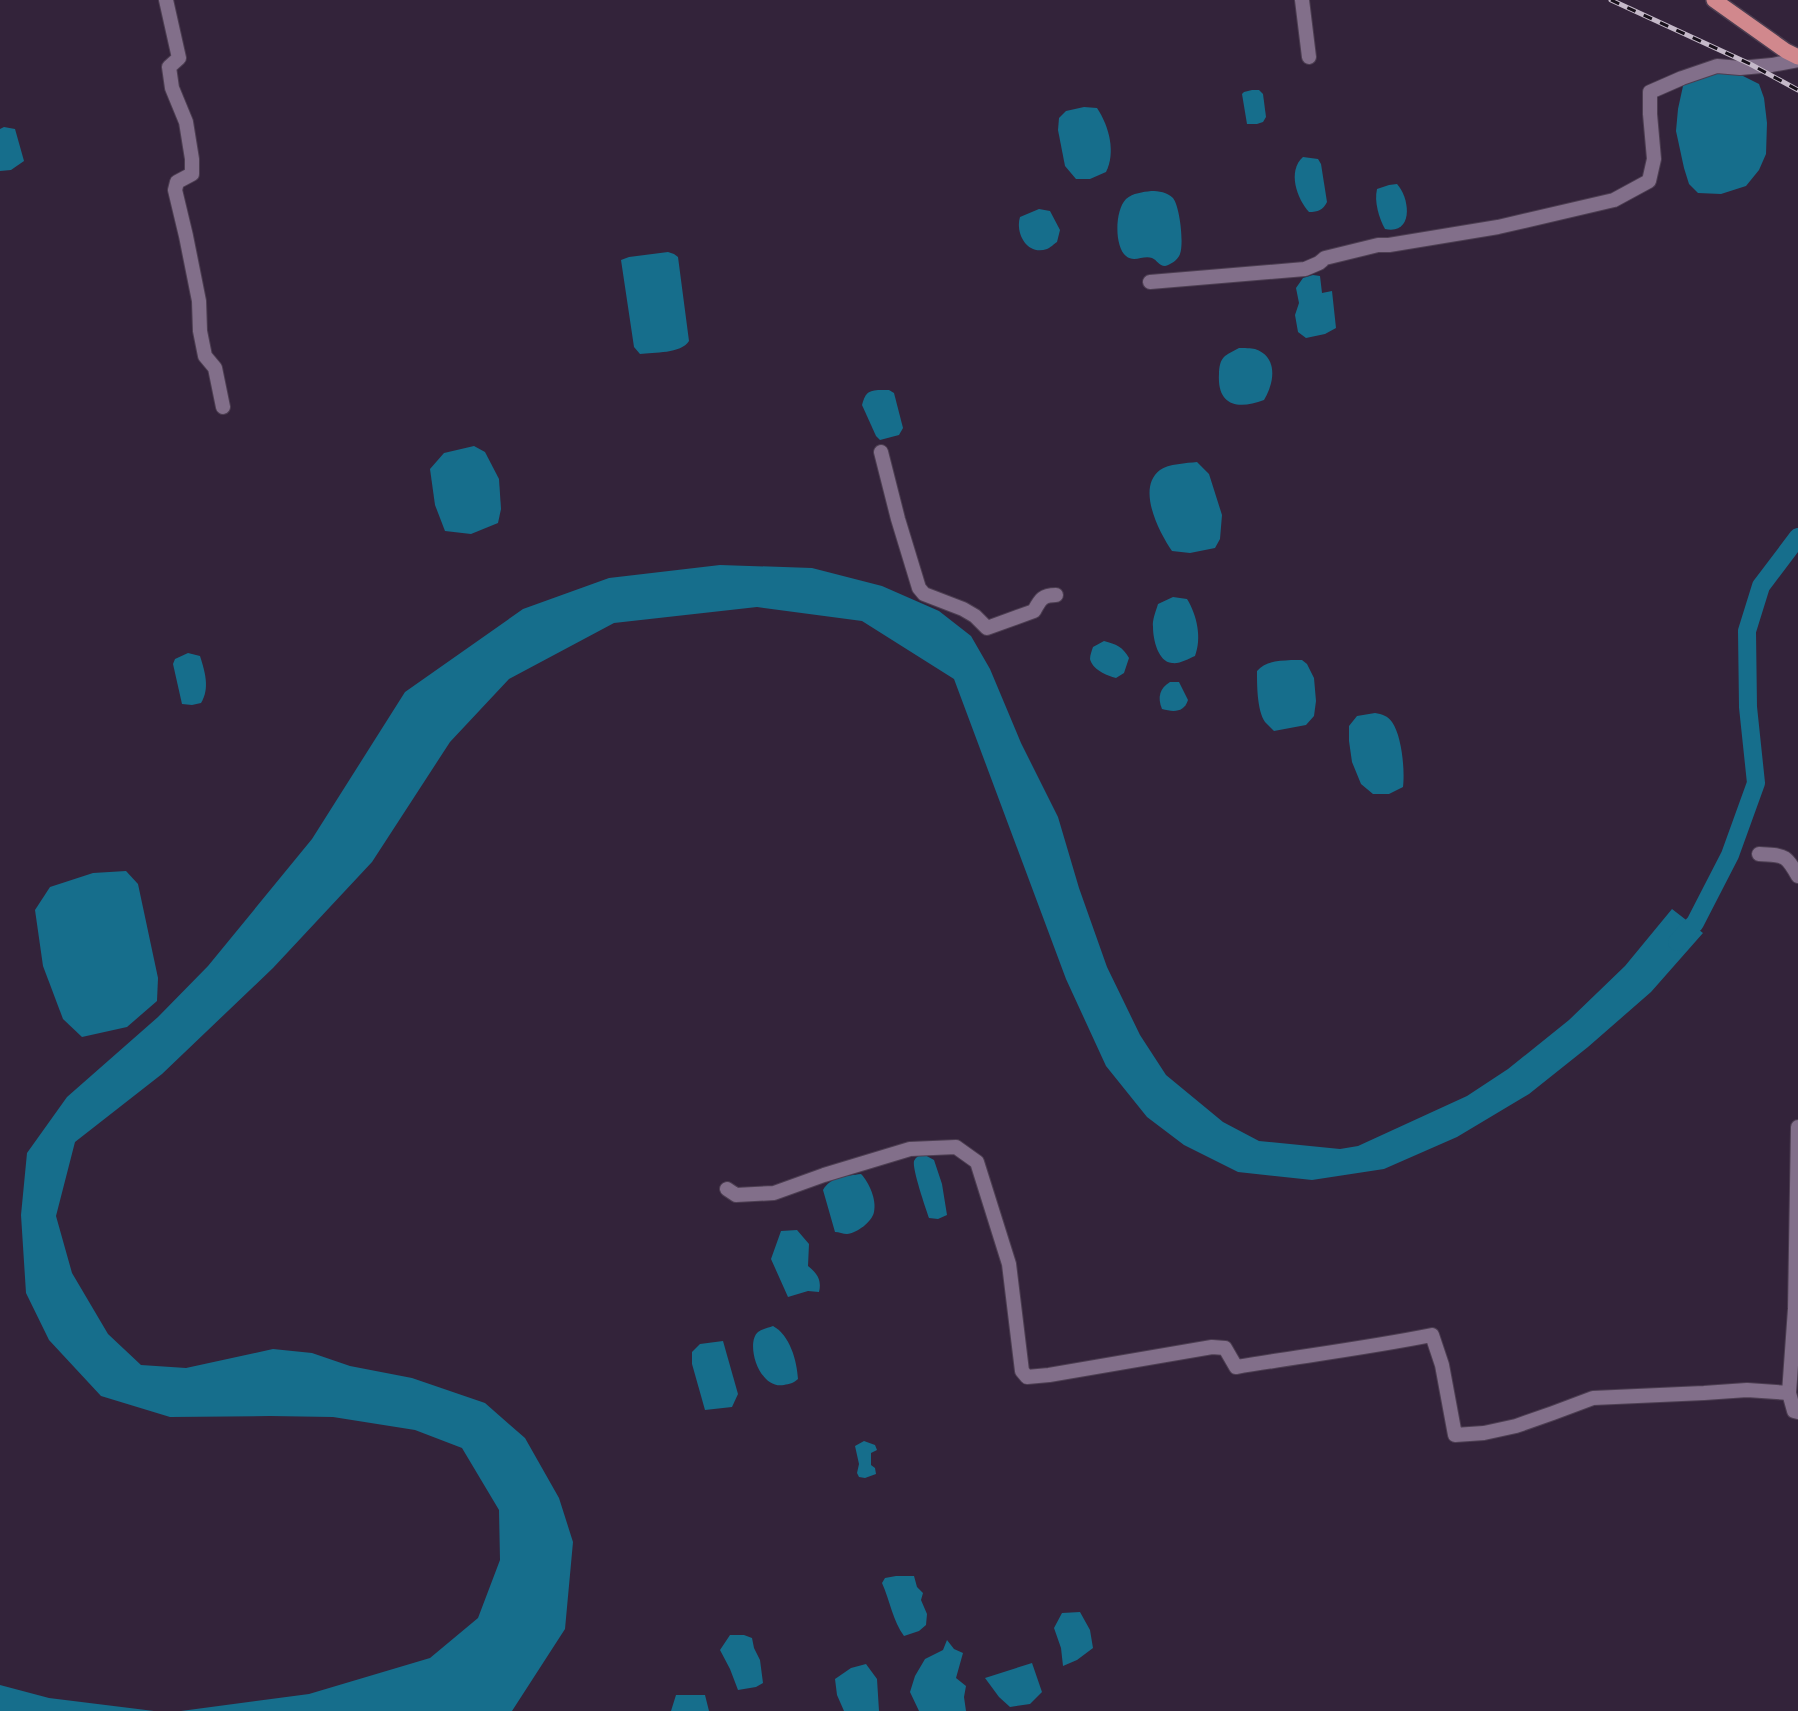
<svg xmlns="http://www.w3.org/2000/svg" width="1798" height="1711" viewBox="0 0 1798 1711" font-family="'DM Sans',sans-serif">
<rect width="100%" height="100%" fill="#33233a"/>
<g fill="#166e8c">
<polygon points="1714,69 1739,74 1759,84 1764,98 1767,123 1766,154 1759,170 1746,186 1721,194 1698,193 1689,184 1684,168 1676,131 1678,109 1683,86 1694,75"/>
<polygon points="1252,90 1259,90 1263,94 1266,117 1263,122 1257,124 1247,124 1242,94 1244,92"/>
<path d="M1084,107l13,1c12,18 19,44 9,64l-16,7h-14l-11,-13 -7,-36 1,-12 7,-7z"/>
<polygon points="4,127 15,129 24,161 11,170 0,171 0,129"/>
<path d="M1303,157l15,2 3,5 6,38c-4,8 -9,10 -18,10 -12,-13 -22,-41 -6,-55z"/>
<path d="M1397,184c13,14 17,51 -12,45 -6,-11 -11,-27 -8,-40l12,-4z"/>
<path d="M1151,191c8,0 16,1 22,7 7,9 11,46 7,56 -2,6 -10,11 -15,12 -6,0 -8,-6 -13,-8 -9,-3 -18,5 -26,-2 -12,-10 -11,-46 0,-57 7,-6 17,-7 25,-8z"/>
<path d="M1039,209l11,2 10,19 -3,12c-3,2 -7,6 -10,7 -20,7 -32,-16 -27,-32z"/>
<path d="M668,252l6,2 4,3 11,84c-8,13 -35,11 -49,13l-6,-7 -13,-87 8,-3z"/>
<polygon points="1313,275 1320,276 1322,293 1332,291 1336,328 1325,334 1306,338 1298,332 1295,315 1299,303 1296,288 1303,278"/>
<path d="M1239,348c5,0 12,0 16,1 24,8 19,35 9,51 -26,10 -47,6 -45,-26 0,-6 1,-14 6,-18 4,-3 10,-6 14,-8z"/>
<path d="M878,390h11l5,3 9,35 -4,7 -19,5 -4,-4 -14,-31c3,-11 5,-14 16,-15z"/>
<polygon points="474,446 485,452 499,479 501,509 498,523 471,534 445,531 435,505 430,469 444,453"/>
<path d="M1197,462l12,12 13,41 -2,24 -5,9 -25,5 -18,-2c-13,-19 -36,-63 -12,-81 8,-6 27,-7 37,-8z"/>
<polygon points="720,565 812,568 882,586 939,611 971,636 990,669 1021,743 1058,817 1079,888 1107,967 1140,1035 1166,1075 1223,1122 1259,1141 1340,1149 1358,1146 1467,1096 1508,1069 1569,1020 1625,966 1672,909 1703,933 1651,992 1588,1047 1529,1094 1457,1137 1384,1169 1312,1180 1238,1172 1184,1145 1147,1117 1106,1066 1066,979 954,679 862,621 757,607 614,623 509,679 450,742 372,862 273,968 162,1074 75,1142 56,1216 72,1273 108,1334 141,1365 186,1368 273,1349 312,1353 350,1366 412,1378 485,1403 525,1438 559,1498 573,1542 565,1629 512,1711 181,1711 309,1694 430,1658 478,1618 500,1560 499,1510 462,1448 415,1430 333,1417 270,1416 170,1417 101,1396 49,1340 26,1293 21,1215 27,1153 67,1097 158,1017 208,966 312,839 405,692 523,609 609,578"/>
<path d="M1173,597l14,2c10,16 15,39 8,57 -7,3 -15,8 -23,7 -14,-1 -19,-24 -19,-36 -1,-7 3,-16 5,-23z"/>
<path d="M1104,641c12,3 19,6 25,17l-5,15 -8,5c-9,-2 -24,-9 -26,-19 0,-4 2,-9 3,-12z"/>
<path d="M188,653l12,3c5,16 10,32 1,47l-9,2 -10,-1 -9,-40 2,-5z"/>
<path d="M1291,660h11l5,4 7,14 2,23 -2,15 -8,9 -32,6c-3,-3 -6,-6 -9,-9 -8,-12 -8,-37 -8,-51 9,-10 21,-10 34,-11z"/>
<path d="M1170,682h9l9,18c-4,13 -15,12 -26,9 -5,-12 -2,-21 8,-27z"/>
<path d="M1375,713c7,1 13,3 17,9 10,14 13,49 11,65l-14,7h-16l-12,-10 -9,-22 -3,-21v-15l8,-10z"/>
<polygon points="126,871 138,884 158,978 157,1001 127,1027 82,1037 63,1019 43,966 35,910 50,887 93,873"/>
<path d="M923,1154l11,6 8,24 5,31 -9,4 -9,-1c-3,-9 -17,-49 -15,-57 2,-4 5,-6 9,-7z"/>
<path d="M861,1174c8,8 16,26 13,38 -2,10 -17,21 -27,22 -4,0 -8,-2 -12,-2l-12,-42c8,-14 24,-14 38,-16z"/>
<path d="M797,1230l12,14 -1,22c9,7 14,14 11,26l-11,-1 -20,6 -17,-38 10,-28z"/>
<path d="M773,1326c17,9 24,35 25,53 -4,4 -9,5 -14,6 -25,5 -39,-42 -26,-53 4,-3 10,-4 15,-6z"/>
<polygon points="723,1341 738,1394 732,1407 705,1410 692,1364 692,1352 700,1344"/>
<polygon points="864,1441 875,1445 877,1450 871,1453 871,1465 875,1468 876,1474 865,1478 859,1477 857,1473 859,1464 855,1446"/>
<path d="M896,1576h18l3,11 6,6 -2,7 6,14 -1,11 -7,6 -15,5c-11,-15 -14,-35 -22,-53l3,-5z"/>
<polygon points="1080,1612 1090,1630 1093,1648 1077,1660 1063,1666 1061,1648 1054,1628 1062,1613"/>
<polygon points="730,1635 744,1635 752,1638 754,1648 760,1660 763,1683 756,1687 738,1690 730,1669 720,1650"/>
<polygon points="947,1640 954,1649 963,1653 956,1678 966,1686 964,1697 966,1711 919,1711 910,1692 915,1676 925,1659 943,1650"/>
<polygon points="1032,1663 1042,1692 1030,1704 1010,1707 999,1697 985,1678"/>
<polygon points="866,1664 877,1679 879,1711 844,1711 837,1695 835,1679 851,1668"/>
<polygon points="0,1685 49,1698 154,1711 0,1711"/>
<polygon points="676,1695 705,1695 709,1711 671,1711"/>
</g>
<g fill="none" stroke-linecap="round" stroke-linejoin="round">
<polyline stroke="#166e8c" stroke-width="18" points="1677,942 1695,923 1730,855 1756,783 1748,707 1747,631 1761,586 1798,537"/>
<defs>
<g id="minor">
<polyline points="166,0 179,58 169,67 172,88 186,122 192,159 192,174 177,182 175,190 186,236 199,301 200,331 205,356 215,368 223,407"/>
<polyline points="1302,0 1309,57"/>
<polyline points="1150,282 1305,269 1319,263 1325,258 1378,245 1389,245 1498,227 1614,200 1649,181 1654,159 1650,114 1650,92 1682,78 1717,66 1740,68 1772,65 1798,60"/>
<path d="M881,452l17,67 21,69 5,6 39,15 12,7 12,12 47,-17c6,-11 8,-16 22,-16"/>
<path d="M1759,854c25,2 26,-1 39,22"/>
<polyline points="1798,1127 1795,1309 1789,1393 1794,1411 1798,1412"/>
<path d="M727,1189l9,6 38,-2 50,-18 86,-26 46,-2 21,15 32,102 13,107 5,6 22,-2 163,-28 13,1 11,19c66,-11 131,-19 196,-32l10,30 13,70 29,-2 32,-7 37,-13 40,-15 111,-5 43,-3 42,3"/>
</g>
<polyline id="highway" points="1714,0 1786,51 1798,57"/>
</defs>
<use href="#minor" stroke="#4c3e51" stroke-width="16"/>
<use href="#highway" stroke="#4c3e51" stroke-width="18"/>
<use href="#minor" stroke="#826f8a" stroke-width="14"/>
<use href="#highway" stroke="#d1888d" stroke-width="15"/>
<defs>
<polyline id="rail" points="1611,0 1750,64 1798,90"/>
</defs>
<use href="#rail" stroke="#c5b9c9" stroke-width="5"/>
<use href="#rail" stroke="#17101a" stroke-width="3" stroke-dasharray="9" stroke-linecap="butt"/>
</g>
</svg>
